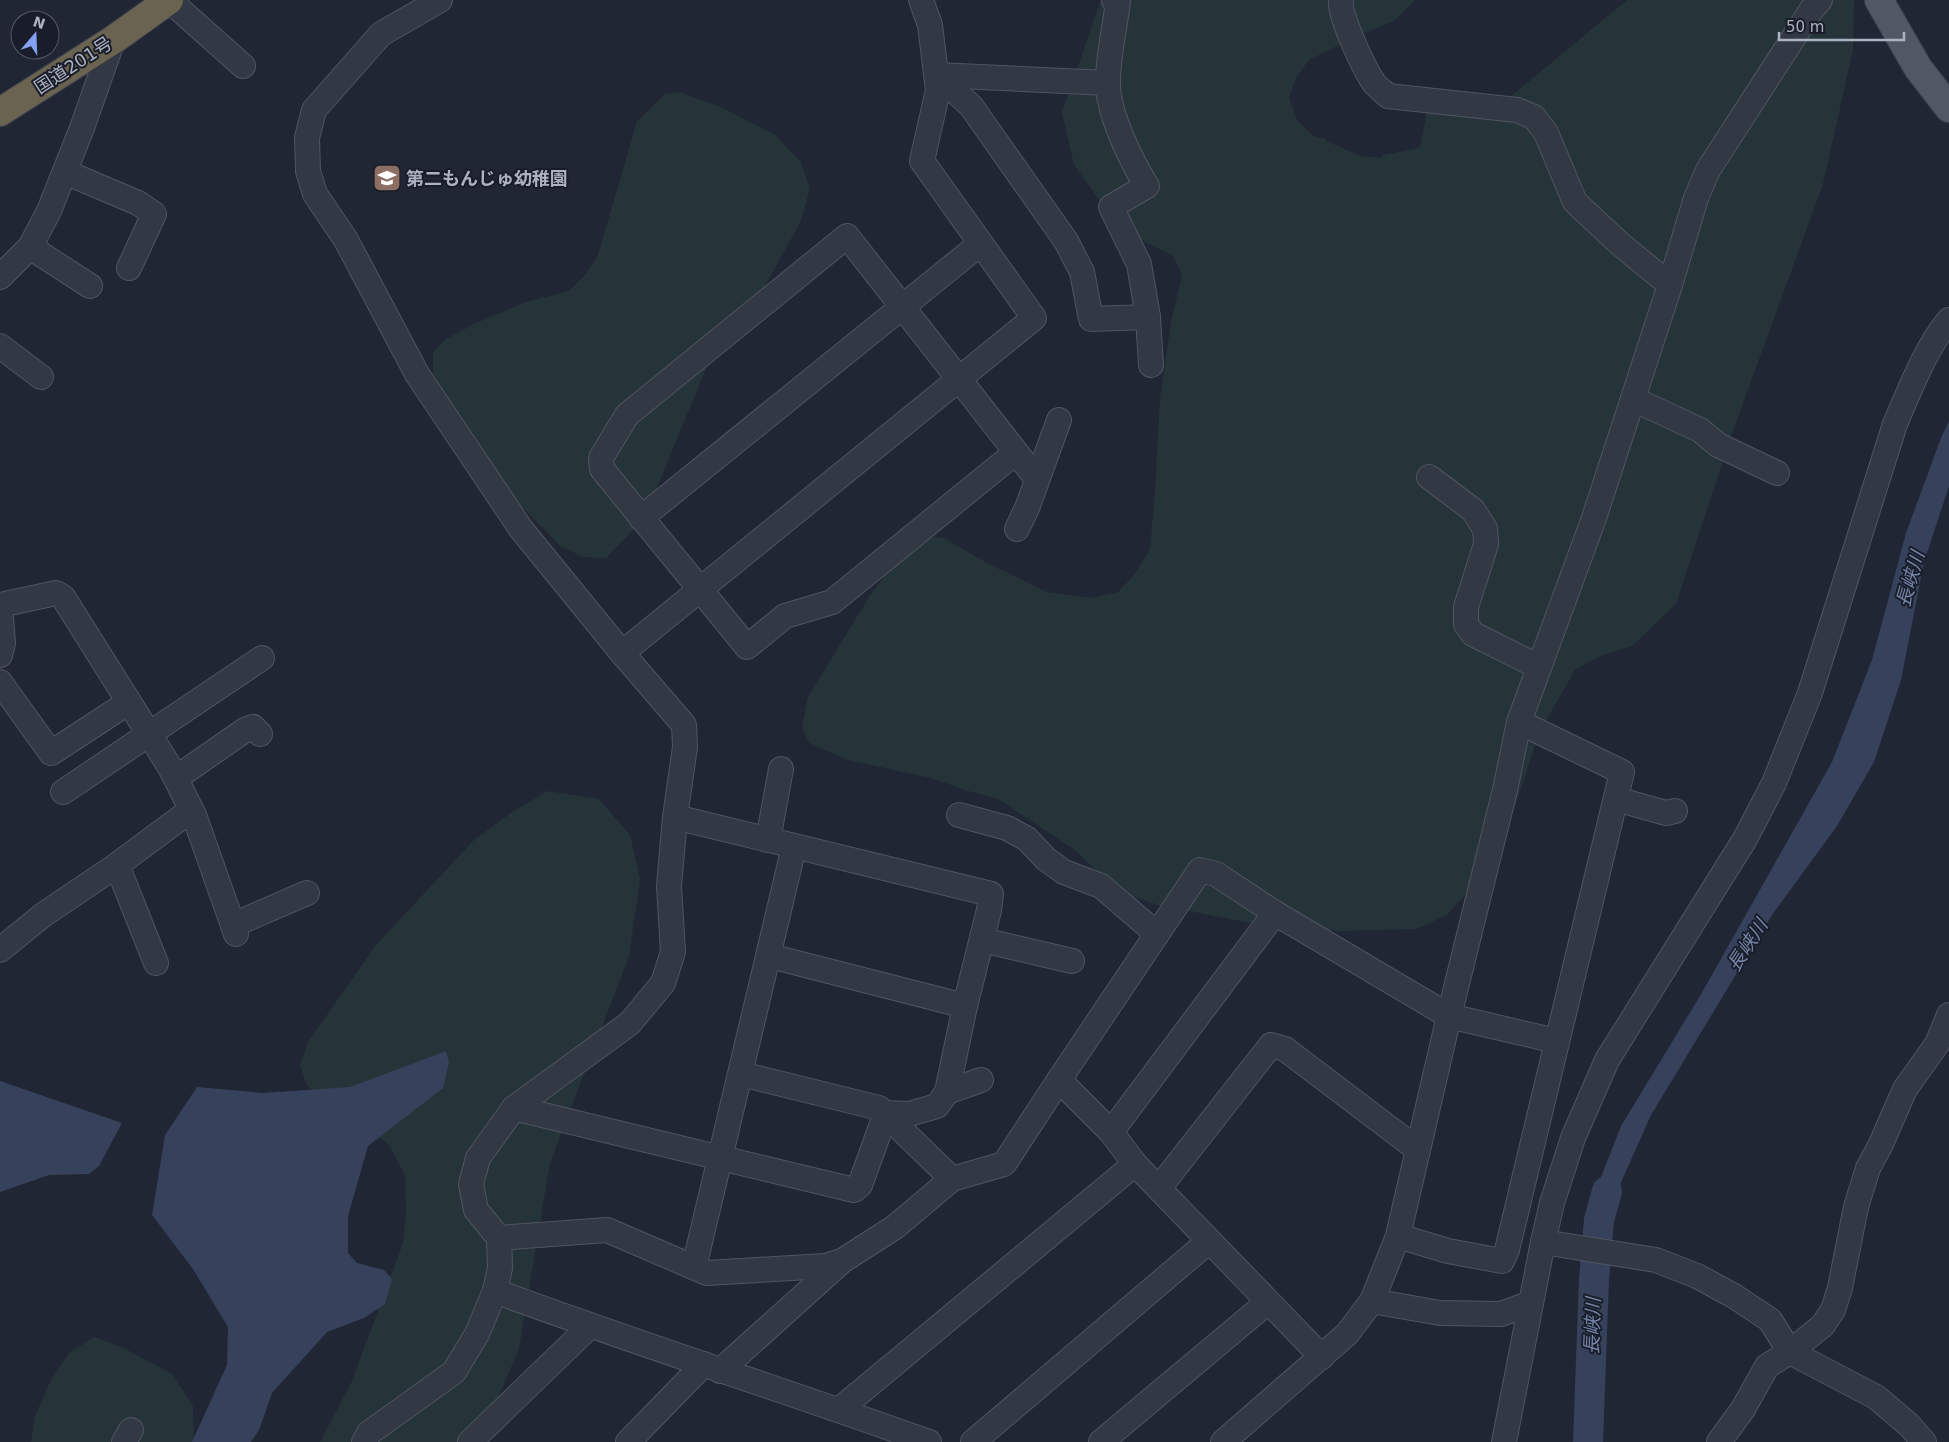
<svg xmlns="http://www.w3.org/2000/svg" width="1949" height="1442" viewBox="0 0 1949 1442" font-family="'DejaVu Sans','Noto Sans JP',sans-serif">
<rect width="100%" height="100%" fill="#202634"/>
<g fill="#253438">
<polygon points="1101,0 1415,0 1394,21 1353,38 1309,60 1296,78 1289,98 1297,120 1314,136 1326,139 1326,141 1361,156 1381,158 1383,155 1420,148 1428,106 1492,112 1627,0 1854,0 1853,50 1823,184 1730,439 1676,604 1632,646 1600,656 1575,670 1539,733 1507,831 1475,883 1447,915 1416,929 1341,931 1251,923 1158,905 1118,891 1075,850 998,799 968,791 931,778 848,760 809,743 802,727 808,697 869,597 900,554 926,538 942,537 987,563 1047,592 1090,598 1118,592 1134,575 1150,549 1155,490 1160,398 1171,322 1182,275 1173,256 1124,231 1102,204 1074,165 1062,112"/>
<polygon points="679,92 721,107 774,134 801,162 810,189 800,223 762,291 717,342 644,519 606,558 583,557 560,546 520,505 454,412 433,373 433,352 446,339 476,323 526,302 569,291 587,273 598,255 637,121 665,94"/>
<polygon points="548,791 599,799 630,835 640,879 629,956 550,1163 519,1349 479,1442 320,1442 352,1381 403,1243 406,1211 405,1175 389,1145 360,1120 307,1086 300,1065 308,1042 376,945 474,840 512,812"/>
<polygon points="94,1337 122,1347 172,1374 193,1406 194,1442 31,1442 35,1416 51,1380 70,1352"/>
</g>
<g fill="#36425c">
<polygon points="1949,421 1949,486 1924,562 1901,680 1874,762 1837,826 1772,915 1651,1115 1622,1180 1607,1222 1589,1240 1594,1195 1621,1126 1700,996 1832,762 1872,660 1906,533 1941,438"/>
<polygon points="446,1051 449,1063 443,1088 368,1146 348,1216 348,1253 357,1263 384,1270 392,1279 385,1304 364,1318 327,1332 272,1393 259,1430 251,1442 192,1442 227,1365 228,1327 193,1269 152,1215 165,1135 197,1087 263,1093 350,1087"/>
<polygon points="0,1081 122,1123 99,1166 89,1174 49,1175 0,1192"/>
</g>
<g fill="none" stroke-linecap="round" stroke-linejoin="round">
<polyline stroke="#36425c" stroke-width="30" points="1588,1442 1594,1279 1599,1220 1607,1191"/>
<defs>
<g id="minor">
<polyline points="169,0 243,66"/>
<polyline points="440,0 381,34 314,110 307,138 308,171 315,194 346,240 417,374 521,529 622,653 684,725 685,747 675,817 669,886 673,952 663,983 630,1023 514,1108 478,1158 471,1184 476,1210 499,1238 607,1230 707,1273 825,1266 842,1261"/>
<path d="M1114,0l4,1c-3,27 -10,54 -10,81 -1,29 23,79 39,104l-36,21 28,57 9,53 3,48"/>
<path d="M1341,0c-3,14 24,70 33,83 4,5 10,9 14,13l129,14 17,7 12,16 29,69 45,42 50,41"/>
<polyline points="937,75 971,106 1066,241 1082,272 1091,319 1148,317"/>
<polyline points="937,75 1107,83"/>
<polyline points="65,172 138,203 154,214 129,268"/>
<polyline points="30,247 90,286"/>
<polyline points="0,277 30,247 49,211 82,128 113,40"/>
<polyline points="0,346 41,377"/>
<polyline points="1633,399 1700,430 1718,445 1777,473"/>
<polyline points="1015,453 832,602 785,616 747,647 602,469 601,458 627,415 847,236 1037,479"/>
<polyline points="1429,477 1473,510 1485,529 1486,544 1466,607 1466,624 1473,634 1539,667"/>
<polyline points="641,518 980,244"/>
<polyline points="1017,529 1027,508 1059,420"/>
<polyline points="0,605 56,593 63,597 171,769 194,815 236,934"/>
<polyline points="622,653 1034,318 922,161 938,90 930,25 921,0"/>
<polyline points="0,655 3,643 0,605"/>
<polyline points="0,682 51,753 129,702"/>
<polyline points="176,778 245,730 253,727 260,734"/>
<polyline points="63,792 262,658"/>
<polyline points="1616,799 1666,813 1675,811"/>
<polyline points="959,815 1007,828 1027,839 1046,859 1064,872 1101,886 1157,934"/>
<polyline points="675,817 991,894 989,910 965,1006 947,1092 937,1106 909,1114 886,1113"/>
<polyline points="768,840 781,769"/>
<polyline points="233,925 307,893"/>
<polyline points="982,940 1072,961"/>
<polyline points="0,950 43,915 117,865"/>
<polyline points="770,956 965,1006"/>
<polyline points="156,963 117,865 191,810"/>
<polyline points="741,1074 879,1108 952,1179"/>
<polyline points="1059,1080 1111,1132 1135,1164 1322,1357"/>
<polyline points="947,1092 981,1080"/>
<polyline points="514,1108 854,1190 860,1185 886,1113"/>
<polyline points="1111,1132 1275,913"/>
<polyline points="1159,1188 1271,1045 1285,1049 1417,1149"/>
<polyline points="1398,1236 1448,1251 1502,1261 1507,1250 1622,772 1519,722"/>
<polyline points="1543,1242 1656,1260 1697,1276 1734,1296 1770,1320 1790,1352 1876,1397 1909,1425 1924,1442"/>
<polyline points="694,1267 794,847"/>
<path d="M495,1291c143,53 289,99 434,151"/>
<polyline points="1372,1301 1440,1313 1501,1314 1531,1303"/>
<polyline points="720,1371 842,1261 895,1227 952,1179 1004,1164 1059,1080 1200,870 1216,874 1275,913 1449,1016 1556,1041"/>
<polyline points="840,1409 1135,1164"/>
<polyline points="124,1442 131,1430"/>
<polyline points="364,1442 369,1433 454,1372 477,1334 495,1291 500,1268 499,1238"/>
<polyline points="470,1442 590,1326"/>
<polyline points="628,1442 704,1364"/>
<polyline points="973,1442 1209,1241"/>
<polyline points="1101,1442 1268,1302"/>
<polyline points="1223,1442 1347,1334 1372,1301 1398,1236 1449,1016 1505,790 1519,722 1594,518 1670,285 1696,198 1708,170 1812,9 1820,0"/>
<path d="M1504,1442l39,-200 9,-39 21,-65 34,-78 138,-221 29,-56 36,-90 85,-269c14,-32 31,-77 54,-104"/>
<polyline points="1719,1442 1743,1409 1767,1366 1790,1352 1823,1325 1833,1310 1840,1288 1856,1207 1868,1168 1880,1146 1905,1089 1937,1044 1949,1015"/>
</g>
<polyline id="major" points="1879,0 1918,68 1949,108"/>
<polyline id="highway" points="0,112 113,40 169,0"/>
</defs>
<use href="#minor" stroke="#515563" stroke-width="26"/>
<use href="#major" stroke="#3d414e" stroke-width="30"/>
<use href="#highway" stroke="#3e424f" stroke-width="30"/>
<use href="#minor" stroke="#333845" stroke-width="24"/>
<use href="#major" stroke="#515765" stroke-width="28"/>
<use href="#highway" stroke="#6a6350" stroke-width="28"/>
</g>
<defs>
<symbol id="school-square" viewBox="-11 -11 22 22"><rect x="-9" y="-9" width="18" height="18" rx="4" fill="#8d6e63" stroke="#191d29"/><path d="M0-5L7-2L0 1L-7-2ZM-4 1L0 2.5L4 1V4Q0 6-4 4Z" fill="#fff"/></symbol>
</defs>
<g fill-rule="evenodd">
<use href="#school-square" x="371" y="162" width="32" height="32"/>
</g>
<g text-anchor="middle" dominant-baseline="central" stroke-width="4" stroke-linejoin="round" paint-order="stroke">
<g font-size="18" fill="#adb2c2" stroke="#191d29">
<text transform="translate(73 65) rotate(-33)">国道201号</text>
</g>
<g font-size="18" font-weight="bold" fill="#adb2c2" stroke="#191d29" text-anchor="start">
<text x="406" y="178">第二もんじゅ幼稚園</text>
</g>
<g font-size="19" font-style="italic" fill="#7686a9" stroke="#191d29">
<text transform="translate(1910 579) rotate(-74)">長峡川</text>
<text transform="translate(1747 945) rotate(-57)">長峡川</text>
<text transform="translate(1592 1326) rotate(-88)">長峡川</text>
</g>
</g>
<g transform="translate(35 35) rotate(19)"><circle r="24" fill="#191d29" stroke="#545966"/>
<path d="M0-4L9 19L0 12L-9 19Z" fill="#83a0f1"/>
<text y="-8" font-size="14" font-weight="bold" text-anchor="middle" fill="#adb2c2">N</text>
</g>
<path d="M1779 32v8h125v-8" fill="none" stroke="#adb2c2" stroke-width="2.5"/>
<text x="1786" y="32" font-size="15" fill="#adb2c2" stroke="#191d29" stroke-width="4" paint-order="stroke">50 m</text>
</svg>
